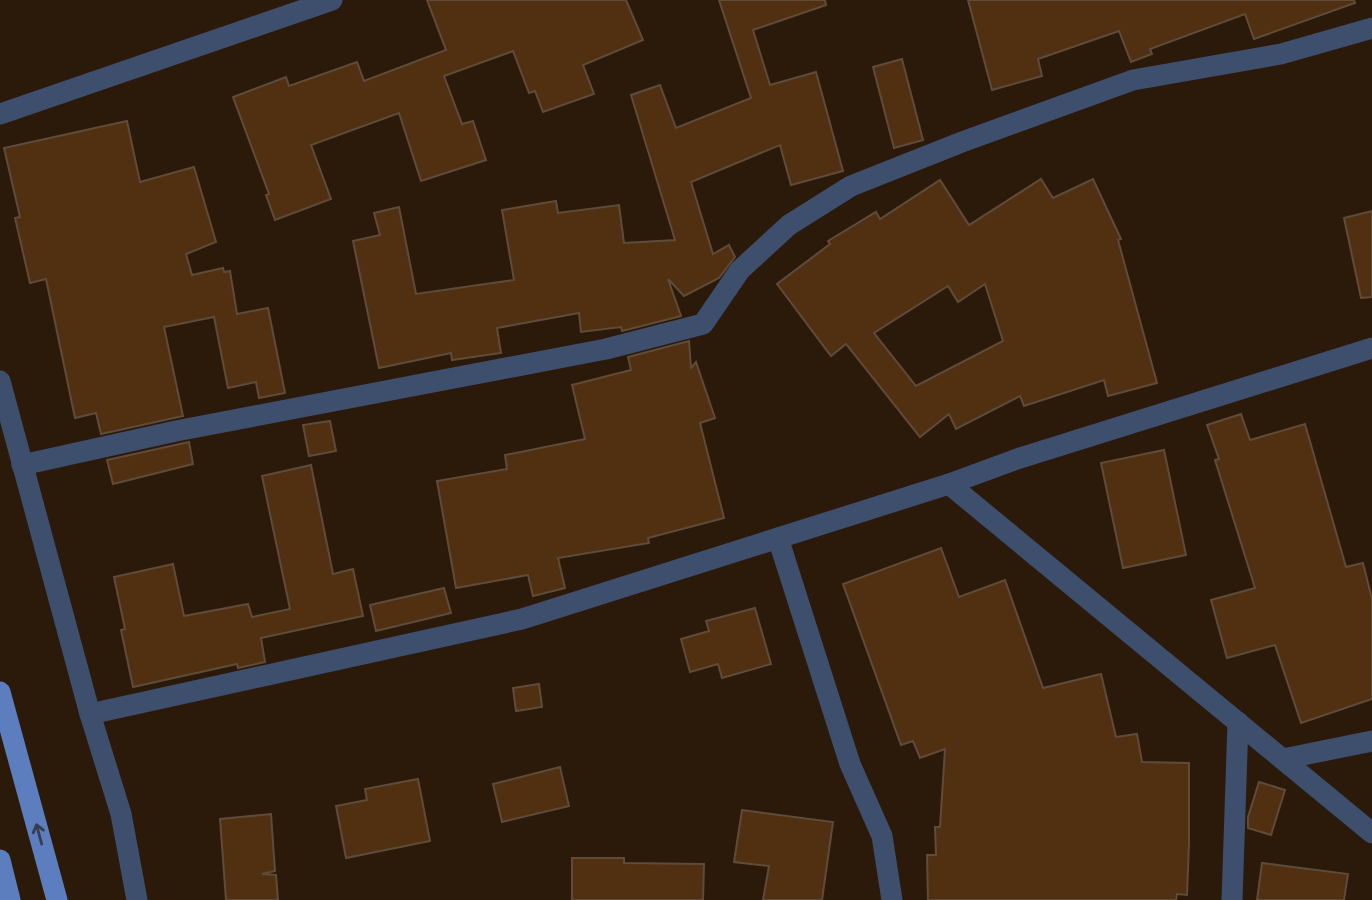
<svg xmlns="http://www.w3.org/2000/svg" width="1372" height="900" viewBox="0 0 1372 900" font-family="Cabin,sans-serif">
<rect width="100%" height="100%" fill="#2b1a0a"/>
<g fill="#513012" stroke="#5f4b3a" stroke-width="2" fill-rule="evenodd">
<polygon points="427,0 626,0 643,40 583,65 594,94 543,112 535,91 529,93 513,51 444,76 462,124 473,121 486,160 421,181 399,113 311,145 331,199 275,220 266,195 269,194 233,97 286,77 289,86 357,62 364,81 446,50"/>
<polygon points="719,0 825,0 826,5 753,30 770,85 816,72 843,171 791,185 780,145 691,182 713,254 729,245 735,257 719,278 684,296 668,279 681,316 622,331 621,327 581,332 579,313 497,328 501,353 452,360 451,353 379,368 353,241 380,235 374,213 399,207 416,294 514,280 502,210 556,201 558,213 619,205 624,243 675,240 631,95 660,85 676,128 751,98"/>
<polygon points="968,0 1354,0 1355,3 1254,39 1245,14 1150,49 1152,54 1131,62 1119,31 1038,59 1042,76 992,90"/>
<polygon points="902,59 923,140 894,148 873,67"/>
<polygon points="127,121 140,182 194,167 216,242 186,254 192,275 223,268 224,272 230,271 237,314 268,308 285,393 259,398 256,382 228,388 214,317 164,327 183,416 101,434 96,413 75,418 46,279 30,283 15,218 20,217 4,148"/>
<path d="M1041,179l12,19 40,-19 28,60 -3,1 39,143 -49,13 -4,-16 -80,26 -4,-10 -64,33 -7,-15 -29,23 -74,-93 -15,12 -54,-72 53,-40 -2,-3 48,-29 4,7 60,-39 29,45zM985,284l18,57 -87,45 -42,-53 74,-47 10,16z"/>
<polygon points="1372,211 1372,297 1361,298 1344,218"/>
<polygon points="689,341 691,368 696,362 715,418 700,423 724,518 648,538 649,543 558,558 565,588 533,596 528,575 456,588 437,481 507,469 505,455 585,439 572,385 631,370 628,357"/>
<polygon points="1241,414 1250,440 1305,424 1346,567 1363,563 1372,599 1372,699 1301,723 1275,645 1227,658 1211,600 1255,588 1215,460 1219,459 1207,425"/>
<polygon points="330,421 336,451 309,456 303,425"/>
<polygon points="189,442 193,464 113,484 107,460"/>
<polygon points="1164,450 1186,555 1123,568 1101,463"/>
<polygon points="311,465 333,574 353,569 363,616 261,638 265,662 238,668 237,664 133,687 121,630 125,629 114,577 173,564 184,616 248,604 252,617 290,609 262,476"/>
<polygon points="941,548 959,597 1005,580 1043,688 1101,674 1116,737 1137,734 1142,762 1189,763 1189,843 1187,895 1177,894 1176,900 928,900 927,855 936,855 935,827 940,827 945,749 920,758 913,741 901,745 843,584"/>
<polygon points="444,588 451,613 376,631 370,605"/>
<polygon points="755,608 771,664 722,678 718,664 690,672 681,639 709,631 706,621"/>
<polygon points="539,684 542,707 516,711 513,688"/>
<polygon points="560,767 569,806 502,822 493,784"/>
<polygon points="418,779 430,841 346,858 336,806 367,800 365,789"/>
<polygon points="1259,782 1285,790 1271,835 1248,828 1248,817"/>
<polygon points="742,810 833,822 822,900 763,900 769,866 734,862"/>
<polygon points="271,814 275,871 262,874 276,875 278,900 226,900 220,819"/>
<polygon points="572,858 624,858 624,863 704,864 703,900 572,900"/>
<polygon points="1262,863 1348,874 1344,900 1257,900"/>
</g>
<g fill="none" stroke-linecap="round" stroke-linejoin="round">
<g stroke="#3e4f6e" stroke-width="21">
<polyline points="0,114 332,0"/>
<polyline points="0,381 90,714 121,814 137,900"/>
<polyline points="22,465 176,431 606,349 703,324 740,270 789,225 851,186 962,142 1133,80 1281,54 1372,28"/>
<polyline points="949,484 1372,833"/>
<polyline points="778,538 850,764 882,836 892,900"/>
<polyline points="90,714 522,619 949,484 1017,459 1372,348"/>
<polyline points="1283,759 1372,741"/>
<polyline points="1232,900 1238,722"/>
</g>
<g stroke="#5d7ebe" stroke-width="21">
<polyline points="0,692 57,900"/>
<polyline points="0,860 10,900"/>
</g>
</g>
<defs><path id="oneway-shaft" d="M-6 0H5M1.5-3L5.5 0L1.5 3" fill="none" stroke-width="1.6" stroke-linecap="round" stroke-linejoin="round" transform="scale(1.75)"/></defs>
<use stroke="#393c4e" href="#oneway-shaft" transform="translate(39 834) rotate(-105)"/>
</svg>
